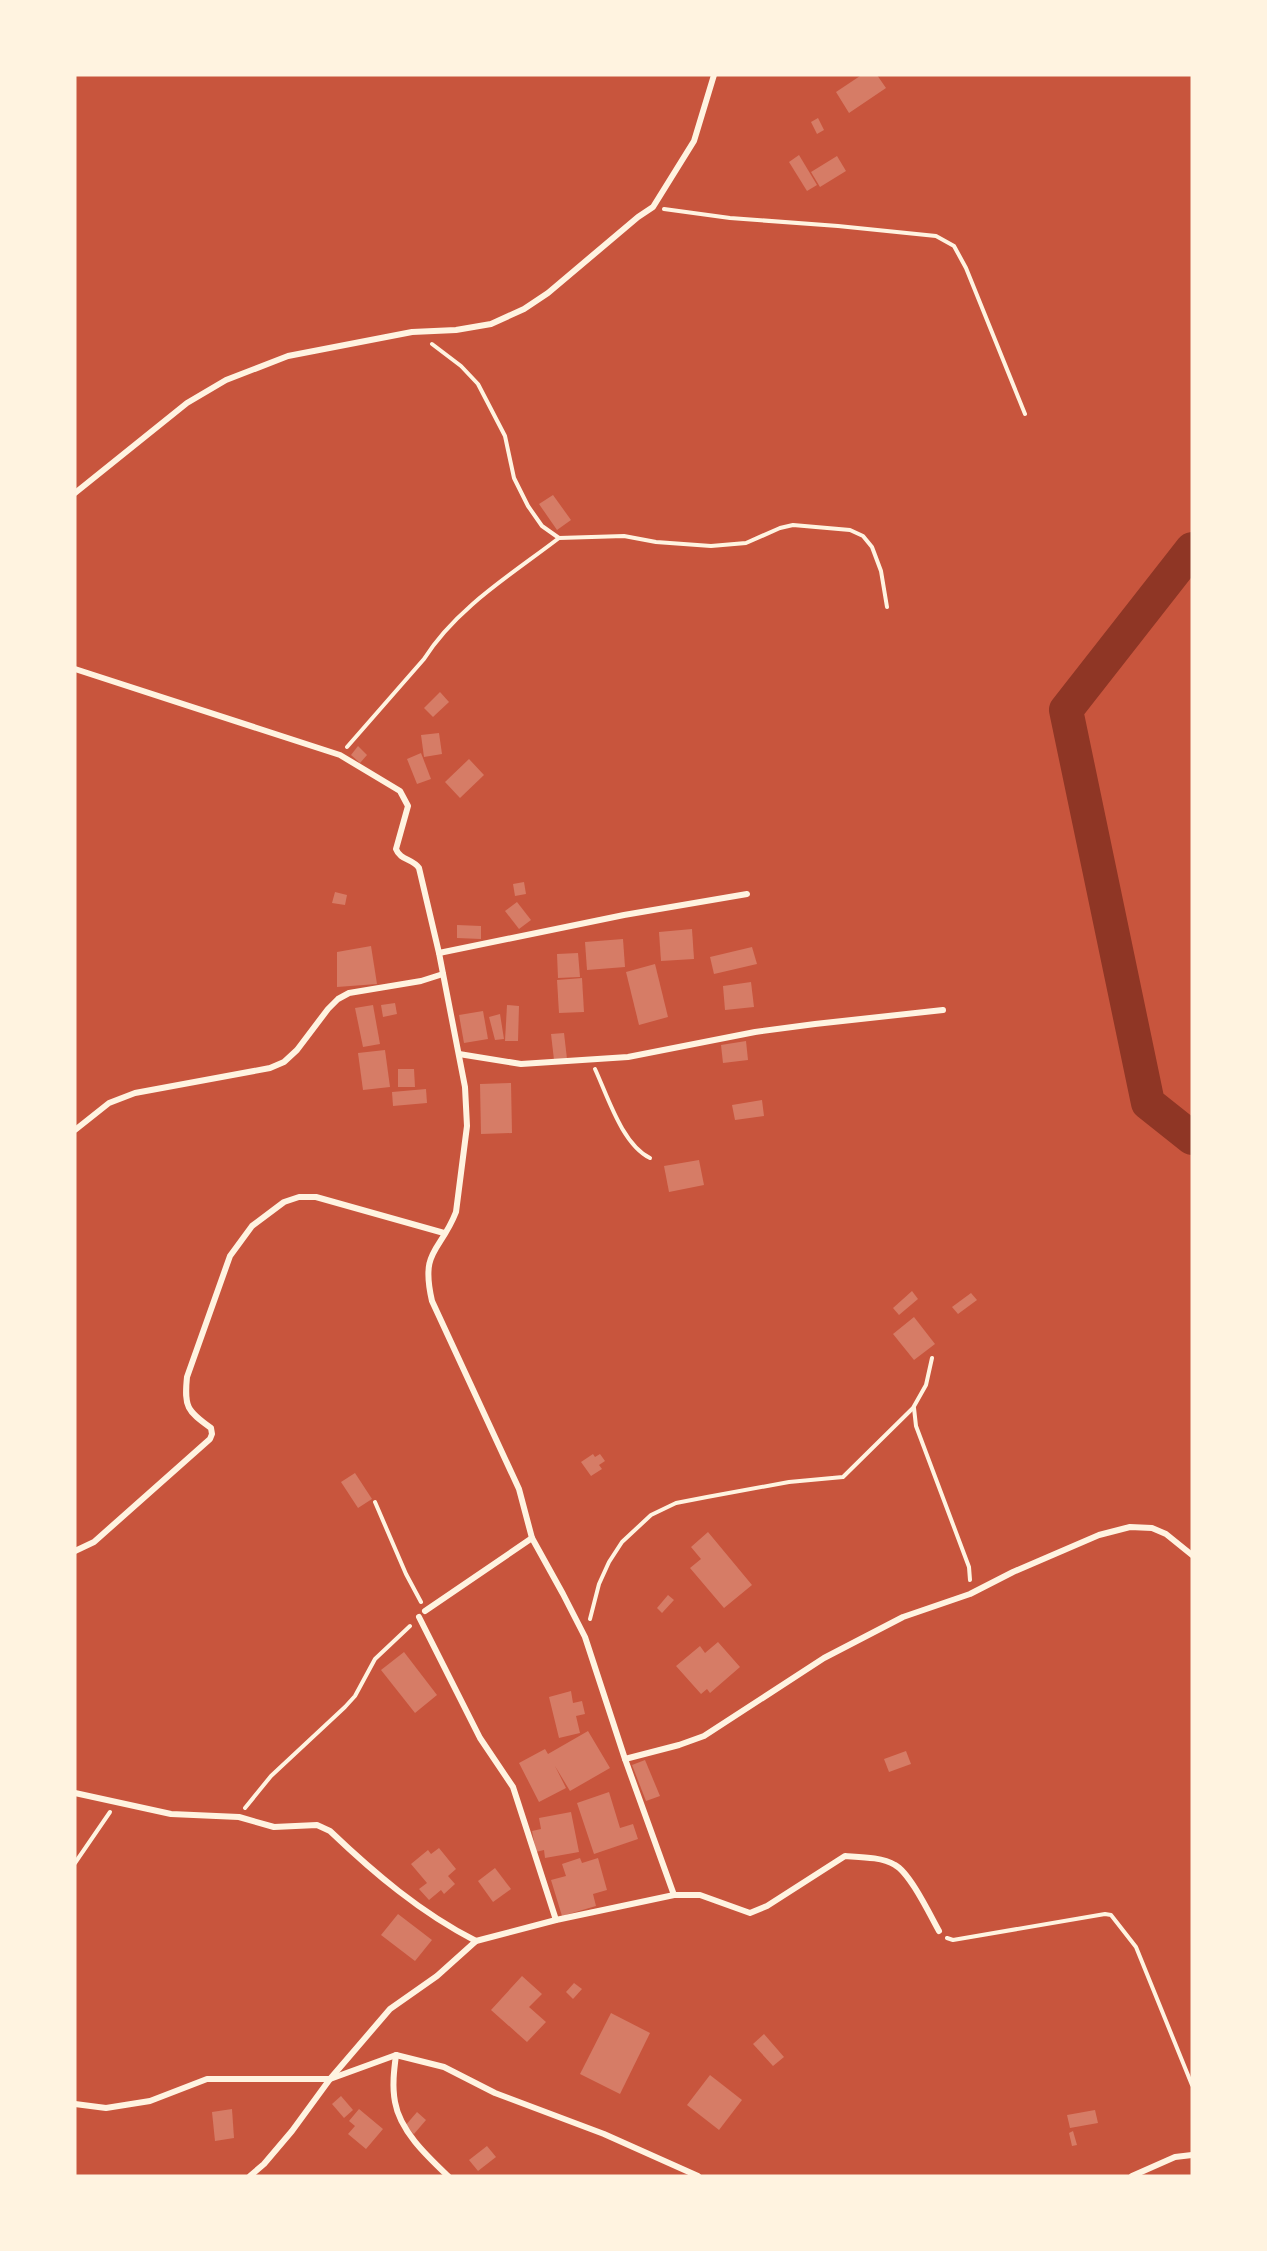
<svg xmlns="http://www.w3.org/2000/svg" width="1267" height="2251" viewBox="0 0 1267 2251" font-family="Lato,sans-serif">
<rect width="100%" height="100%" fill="#c8553d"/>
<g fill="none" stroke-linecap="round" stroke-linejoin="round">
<polyline stroke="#8f3625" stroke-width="34" points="1192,549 1066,710 1148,1103 1192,1138"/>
</g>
<g fill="#d67c66">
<polygon points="859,75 877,75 886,88 849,113 836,92 860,76"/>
<polygon points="818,118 824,130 817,134 811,122"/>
<polygon points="799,155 817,185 807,191 789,162"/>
<polygon points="837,156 846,171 820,187 811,172"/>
<polygon points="553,495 571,520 557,530 539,504"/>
<polygon points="440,692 449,702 433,717 424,708"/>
<polygon points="439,733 442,754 424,757 421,735"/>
<polygon points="358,746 367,755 360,763 351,755"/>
<polygon points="421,753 431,779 417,784 407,759"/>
<polygon points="469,759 484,775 460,798 445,782"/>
<polygon points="524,882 526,894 515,896 513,884"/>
<polygon points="335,892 347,895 345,905 332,903"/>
<polygon points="517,902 531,920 519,929 505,911"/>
<polygon points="457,925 481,926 481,939 457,938"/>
<polygon points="692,929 694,959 661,961 659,932"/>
<polygon points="623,939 625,967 587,970 585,942"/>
<polygon points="371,946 377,984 337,987 337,952"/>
<polygon points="752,947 757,964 714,974 710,957"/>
<polygon points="578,953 580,977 558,978 557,954"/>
<polygon points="655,964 668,1017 639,1025 626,972"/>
<polygon points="582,978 584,1012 559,1013 557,980"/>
<polygon points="751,982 754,1007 725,1010 723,986"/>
<polygon points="395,1003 397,1014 383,1017 381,1005"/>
<polygon points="373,1005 380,1044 363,1047 355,1008"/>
<polygon points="507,1005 519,1006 518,1041 505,1041"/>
<polygon points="483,1011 488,1039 464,1043 459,1015"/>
<polygon points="500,1014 504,1039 495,1040 489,1017"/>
<polygon points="564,1033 567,1059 554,1060 551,1034"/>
<polygon points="746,1041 748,1060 723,1063 721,1045"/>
<polygon points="385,1050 390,1087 363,1090 358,1053"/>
<polygon points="398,1069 414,1069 415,1087 398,1087"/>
<polygon points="511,1083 512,1133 481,1134 480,1084"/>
<polygon points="426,1089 427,1103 393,1106 392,1092"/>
<polygon points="762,1100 764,1116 735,1120 732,1105"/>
<polygon points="699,1160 704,1185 669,1192 664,1166"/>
<polygon points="912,1291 918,1299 899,1315 893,1308"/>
<polygon points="971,1293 977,1300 958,1314 952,1307"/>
<polygon points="914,1317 935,1344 914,1360 893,1334"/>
<polygon points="593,1454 595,1457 600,1454 605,1461 599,1465 602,1469 591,1476 581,1462"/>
<polygon points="355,1473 372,1499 358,1508 341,1482"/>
<polygon points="708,1532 752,1585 724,1608 690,1568 701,1559 691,1547"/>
<polygon points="668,1595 674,1600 662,1613 657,1608"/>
<polygon points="718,1642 740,1667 710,1693 707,1689 701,1694 676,1666 700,1646 705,1653"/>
<polygon points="404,1652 437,1695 415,1713 381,1670"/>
<polygon points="571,1691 573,1703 582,1701 585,1714 576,1716 580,1733 559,1738 549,1697"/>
<polygon points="588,1731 610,1768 570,1791 555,1766 566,1788 539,1802 519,1763 545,1749 548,1754"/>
<polygon points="906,1751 911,1764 889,1772 884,1759"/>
<polygon points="645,1760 660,1796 646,1801 632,1765"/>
<polygon points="609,1792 620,1828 633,1824 638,1839 594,1854 577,1803"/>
<polygon points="571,1812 579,1852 545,1858 544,1850 536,1852 532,1831 541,1829 539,1818"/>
<polygon points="439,1848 456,1869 448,1876 455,1884 444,1894 441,1890 429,1900 419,1889 427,1883 411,1864 428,1850 431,1854"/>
<polygon points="580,1858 582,1863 598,1858 607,1890 593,1894 596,1906 562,1916 551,1880 566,1876 562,1864"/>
<polygon points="495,1868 511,1889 493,1902 478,1881"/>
<polygon points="398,1914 432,1940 415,1961 381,1935"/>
<polygon points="522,1976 542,1994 529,2007 546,2022 527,2042 491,2010"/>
<polygon points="574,1983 582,1989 573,1999 566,1992"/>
<polygon points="611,2013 650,2033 620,2094 580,2074"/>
<polygon points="764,2034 784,2057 773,2066 753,2044"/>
<polygon points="710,2075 742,2100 719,2130 687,2105"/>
<polygon points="341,2096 353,2110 344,2118 332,2104"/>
<polygon points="232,2109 234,2138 215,2141 212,2112"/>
<polygon points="359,2109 383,2129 366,2149 348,2134 355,2126 349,2121"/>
<polygon points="1095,2110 1098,2123 1070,2128 1067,2115"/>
<polygon points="417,2112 426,2120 414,2134 405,2126"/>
<polygon points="1073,2131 1077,2145 1072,2146 1069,2133"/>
<polygon points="487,2146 496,2157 478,2171 469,2160"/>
</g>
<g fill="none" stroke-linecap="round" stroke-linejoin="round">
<g stroke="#fff3e0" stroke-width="4">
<polyline points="664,209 730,218 838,226 936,236 954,246 966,268 1025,414"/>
<polyline points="432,344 461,366 478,384 505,436 514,478 528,506 542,526 559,538 624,536 656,542 711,546 746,543 780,528 793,525 850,530 863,536 872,547 881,571 887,607"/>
<path d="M347,747l77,-88c32,-51 88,-85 135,-121"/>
<path d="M595,1069c13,28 27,75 55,89"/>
<polyline points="914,1408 916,1426 969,1567 970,1580"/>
<polyline points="375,1502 406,1574 421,1602"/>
<polyline points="590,1619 599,1584 609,1562 622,1542 651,1515 676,1503 707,1497 789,1482 843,1477 913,1408 926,1385 932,1358"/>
<polyline points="245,1808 271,1776 345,1707 355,1696 375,1659 410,1626"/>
<polyline points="75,1863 110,1812"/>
<polyline points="947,1938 953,1940 1105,1914 1111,1915 1136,1947 1192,2085"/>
</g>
<g stroke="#fff3e0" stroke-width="6">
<polyline points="75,493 187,403 226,380 288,356 412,332 456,330 491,324 524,309 548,293 638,217 653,207 694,141 714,75"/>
<path d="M75,669l265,86 60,36 8,15 -12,43c4,11 17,10 23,19l20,85 26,134 2,39 -11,86c-16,41 -36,37 -24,89l87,188 13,49 31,56 22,43 40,122 49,136"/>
<polyline points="439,953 624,915 747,894"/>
<polyline points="459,1054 521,1064 628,1057 755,1032 815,1024 943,1010"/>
<polyline points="75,1130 109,1103 135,1093 270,1068 284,1062 297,1050 328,1009 338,999 349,993 421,981 443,974"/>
<path d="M75,1551l19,-9 116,-103 2,-5 -1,-6c-24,-17 -27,-21 -24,-51l43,-121 22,-30 32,-24 15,-5h17l128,36"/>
<polyline points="425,1611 532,1538"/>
<polyline points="419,1617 480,1738 513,1787 556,1920"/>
<polyline points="625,1759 679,1745 704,1736 824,1658 903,1617 970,1594 1013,1572 1099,1535 1130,1527 1152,1528 1166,1534 1192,1555"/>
<path d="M75,1793l96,21 68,3 35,10 43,-2 13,6c44,42 91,82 146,110"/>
<path d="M396,2055c-2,15 -4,31 -1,47 5,29 32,54 53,74"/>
<polyline points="75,2104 106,2108 150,2101 207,2079 330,2079 396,2055 444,2067 495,2093 604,2134 698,2176"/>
<path d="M250,2176l14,-12 28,-33 38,-52 60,-70 47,-33 39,-35 80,-21 118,-25h26l50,18 17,-7 78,-50c15,1 37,1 50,9 15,8 35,50 44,66"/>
<polyline points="1132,2176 1175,2157 1192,2155"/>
</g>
</g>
<rect width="1267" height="2251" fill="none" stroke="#fff3e0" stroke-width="153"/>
</svg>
